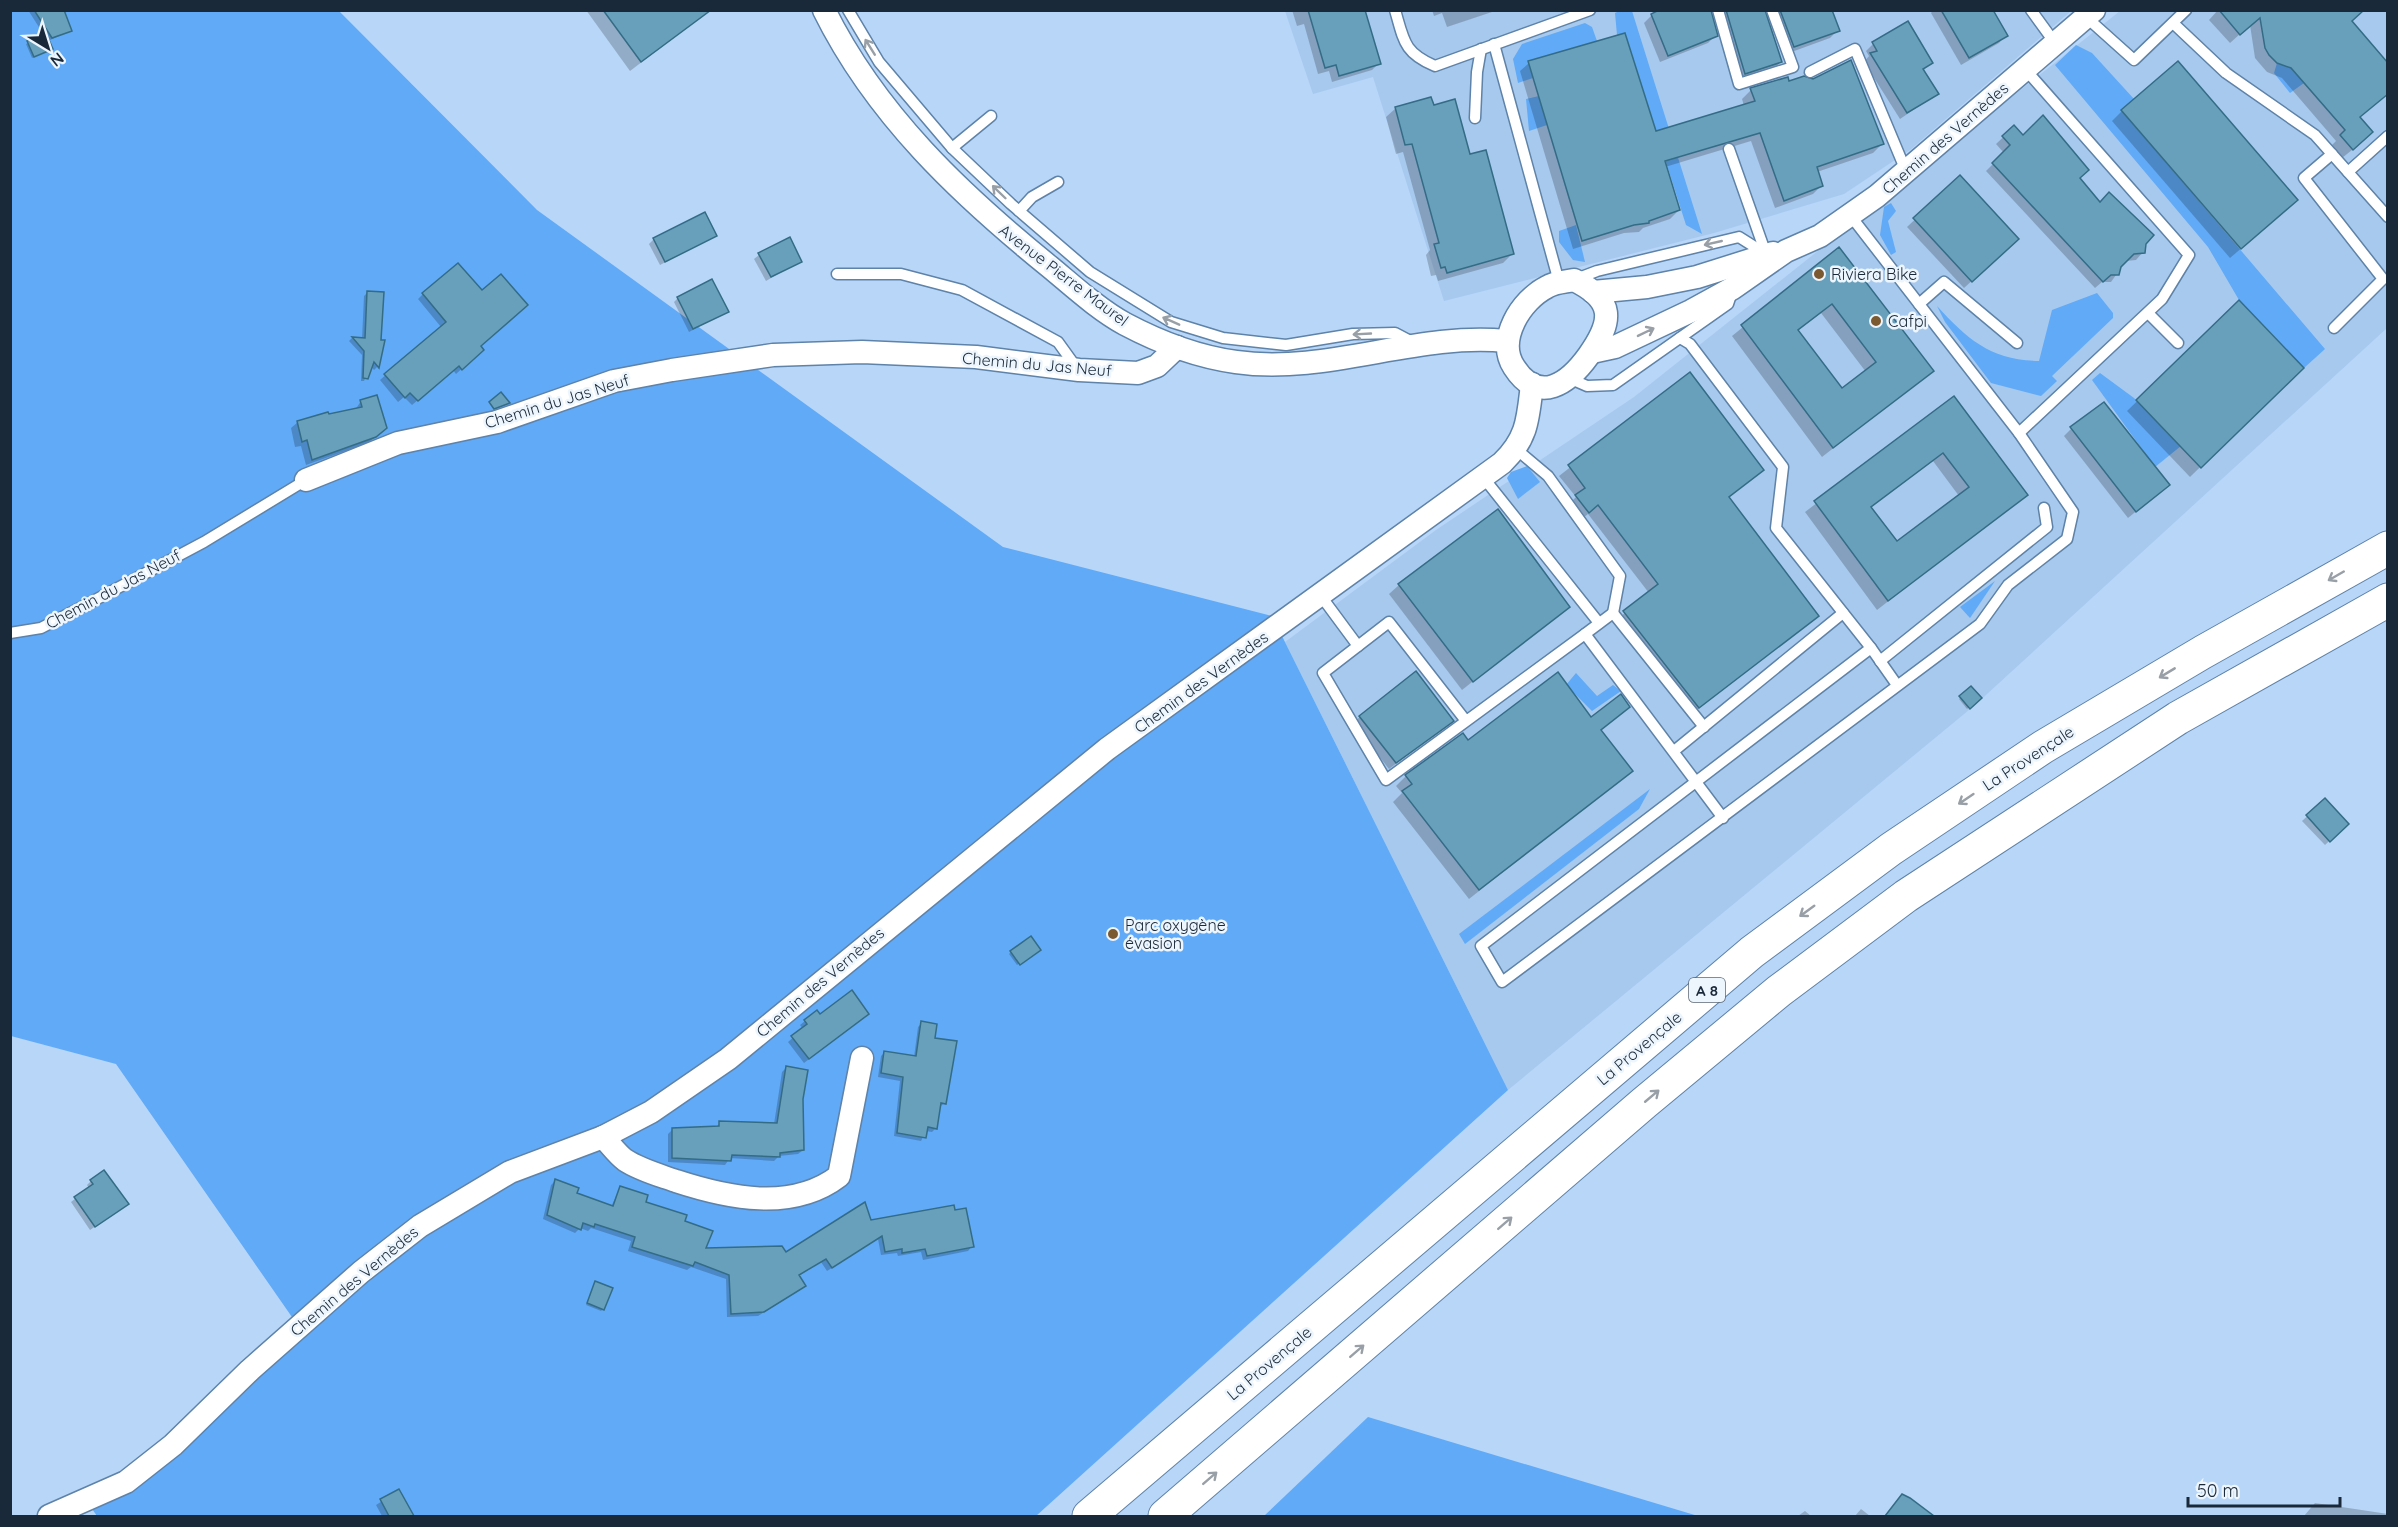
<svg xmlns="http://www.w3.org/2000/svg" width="2398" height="1527" viewBox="0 0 2398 1527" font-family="Quicksand,sans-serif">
<rect width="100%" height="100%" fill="#b7d6f8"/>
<g fill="#a7c9ee">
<polygon points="1285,11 2071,11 1910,150 1844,194 1714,233 1444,301 1373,77 1313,94"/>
<polygon points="2120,11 2387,11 2387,328 1975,705 1508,1090 1285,642 1436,530 1634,397"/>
</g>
<g fill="#60aaf7">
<polygon points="10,11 339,11 537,210 1003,547 1272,616 1508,1090 1036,1516 97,1516 90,1506 301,1330 116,1064 11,1036"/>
<polygon points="1619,11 1632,11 1702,234 1686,225 1625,33 1617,35 1615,13"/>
<polygon points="1585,23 1592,27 1597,41 1528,61 1533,78 1518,83 1513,59 1522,44"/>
<polygon points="2076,45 2092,53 2134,99 2121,110 2325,349 2304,368 2239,300 2208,247 2055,65"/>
<polygon points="2277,63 2291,67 2304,83 2290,93 2274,73"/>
<polygon points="1539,96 1547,125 1529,131 1526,99"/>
<polygon points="1891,203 1896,211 1888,221 1896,252 1891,255 1880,235 1884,207"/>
<polygon points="1576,225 1585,262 1573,260 1559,242 1559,231"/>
<path d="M2097,293l16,20v5l-61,58 5,5 -16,15 -50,-13 -46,-61 -8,-16c31,34 54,54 102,55l13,-51z"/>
<polygon points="2100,373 2134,398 2181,446 2155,467 2092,380"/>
<polygon points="1527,466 1540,482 1518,499 1507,478 1511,472"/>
<polygon points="1995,581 1970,618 1960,607"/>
<polygon points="1576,673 1597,696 1613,685 1621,691 1592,711 1566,685"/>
<polygon points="1650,789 1639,809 1465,944 1459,934"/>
<polygon points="1368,1417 1698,1516 1264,1516"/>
</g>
<g fill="#0003" fill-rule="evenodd">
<polygon points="28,10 69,10 64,14 70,31 48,41 49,50 32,58 26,44 44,35"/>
<polygon points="586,10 696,10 701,17 630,71"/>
<polygon points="1292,10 1364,10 1379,63 1372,70 1332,82 1329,71 1318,74 1304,24 1297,26"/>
<polygon points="1432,10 1498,10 1447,27 1442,13 1434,16"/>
<polygon points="1710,10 1763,10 1781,62 1773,69 1738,81 1718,15"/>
<polygon points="1764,10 1831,10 1838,30 1830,38 1786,54 1772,15"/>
<polygon points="1933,10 1991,10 2006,35 1999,43 1961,65 1931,13"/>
<polygon points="2218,10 2363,10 2350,22 2362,142 2342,158 2331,146 2336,141 2282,78 2267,72 2260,64 2255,58 2250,25 2230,43 2209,20"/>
<polygon points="1652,15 1716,35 1708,43 1660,62 1644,23"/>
<polygon points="1873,44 1931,62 1923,71 1937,94 1900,119 1864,62 1869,56 1866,51"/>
<polygon points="1529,63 1655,133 1744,106 1742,99 1751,90 1788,83 1882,144 1873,153 1817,172 1822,185 1813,194 1775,208 1751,141 1665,167 1679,210 1670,219 1643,228 1639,232 1624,233 1573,249 1520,71"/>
<polygon points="1433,107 1469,156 1512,254 1503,263 1438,281 1436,275 1431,276 1426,255 1430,250 1403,152 1396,154 1386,117 1396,108"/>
<polygon points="2122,111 2286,210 2230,258 2112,121"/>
<polygon points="2014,127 2023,137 2078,178 2100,204 2145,243 2143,252 2136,260 2126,261 2111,282 2102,282 2095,288 1986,171 2004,153 1996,144"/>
<polygon points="1960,177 2010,246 1964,288 1907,227"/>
<polygon points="715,236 660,265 649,244 654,239"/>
<path d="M1839,249l93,122 -110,86 -90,-121zM1821,313l45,59 -24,18 -45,-59z"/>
<polygon points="759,255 800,261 766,281 754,259"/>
<polygon points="367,293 379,341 384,341 377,367 374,370 371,366 364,381 361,381 362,355 349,341 352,338 362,339 364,296"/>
<polygon points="423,294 482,350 456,374 453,370 412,405 404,397 398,402 380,380 441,327 418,299"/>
<polygon points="678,298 727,312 689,332 674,302"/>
<polygon points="2239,302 2302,368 2190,477 2127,411"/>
<polygon points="1690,374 1762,470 1728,498 1817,616 1688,717 1614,622 1649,593 1588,514 1578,522 1567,506 1576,497 1559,476"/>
<path d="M1954,398l72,96 -149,116 -72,-98zM1933,461l26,35 -62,47 -27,-35z"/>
<polygon points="361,401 379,434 368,443 306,465 301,446 295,447 291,428 298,422 355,410"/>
<polygon points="2071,429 2168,485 2128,518 2064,436"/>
<polygon points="1399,585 1568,606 1462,690 1389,594"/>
<polygon points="1971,688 1980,698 1967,709 1959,699"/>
<polygon points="1628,707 1600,731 1631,771 1469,899 1393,802 1402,793 1396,786 1406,776 1463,735 1468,742 1591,719"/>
<polygon points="1360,717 1452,721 1389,769 1353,723"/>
<polygon points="2325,800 2347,824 2325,845 2302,821"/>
<polygon points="1037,951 1017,965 1009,954 1011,952"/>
<polygon points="816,1012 820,1017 863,1018 804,1063 788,1042 803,1029 800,1025"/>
<polygon points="922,1023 934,1040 945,1103 939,1107 936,1128 932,1132 926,1131 921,1141 894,1136 900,1081 878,1077 881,1056 885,1052 914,1057 918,1027"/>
<polygon points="786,1068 803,1150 798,1154 779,1156 774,1161 730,1158 725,1165 668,1162 668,1134 673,1129 716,1127 720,1123 774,1124 782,1072"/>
<polygon points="556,1180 575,1194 611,1207 620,1188 683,1222 704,1250 786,1254 870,1221 972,1246 968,1251 923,1260 921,1252 898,1256 897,1253 881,1255 878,1239 827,1271 821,1262 798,1276 804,1286 800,1290 758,1316 727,1317 726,1279 691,1267 687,1270 628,1251 631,1241 591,1228 588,1231 580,1228 575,1233 543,1219 551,1185"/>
<polygon points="91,1181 122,1208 90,1230 71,1202 89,1188 87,1185"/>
<polygon points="595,1283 603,1309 601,1311 586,1305"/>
<polygon points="398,1491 411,1513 407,1516 382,1516 376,1505"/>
<polygon points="1902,1496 1931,1516 1885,1516"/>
<polygon points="2315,1503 2388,1514 2388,1516 2304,1516"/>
<polygon points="1861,1509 1870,1516 1855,1516"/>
<polygon points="1805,1511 1811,1516 1798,1516"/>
</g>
<g fill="#68a0bc" stroke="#346c86" stroke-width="1.5" fill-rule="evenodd">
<polygon points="34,10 64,10 72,31 52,38"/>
<polygon points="603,10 711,10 641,62"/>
<polygon points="1308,10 1365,10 1381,64 1339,76 1336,65 1325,68"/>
<polygon points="1659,10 1711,10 1718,36 1668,56 1651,14"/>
<polygon points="1726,10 1765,10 1782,62 1745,74"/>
<polygon points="1780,10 1832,10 1840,31 1794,47"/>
<polygon points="1941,10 1993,10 2008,36 1969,58"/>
<polygon points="2219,10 2364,10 2352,21 2388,63 2388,94 2360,117 2373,132 2353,150 2340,135 2345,130 2291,68 2277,63 2269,55 2265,48 2260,18 2240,35"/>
<polygon points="1908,21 1933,63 1923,69 1939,94 1907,113 1870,53 1877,51 1872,42"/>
<polygon points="46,33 53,49 34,57 27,41"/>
<polygon points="1625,33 1656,131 1755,101 1750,88 1788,77 1789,81 1804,76 1813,79 1851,60 1884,144 1817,167 1823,186 1784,201 1760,133 1665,161 1680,210 1649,221 1649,223 1634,225 1582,241 1528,61"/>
<polygon points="2178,61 2298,200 2241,249 2121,110"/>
<polygon points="1431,97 1434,105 1455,99 1470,154 1486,150 1514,254 1447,273 1445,267 1441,268 1434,244 1439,243 1412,144 1405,145 1395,107"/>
<polygon points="2043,115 2089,170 2080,178 2100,202 2109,192 2154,235 2146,244 2145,253 2134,254 2121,267 2119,275 2111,275 2103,282 1992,163 2010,145 2002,136 2014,125 2023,135"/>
<polygon points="1960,175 2019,239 1972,282 1913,218"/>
<polygon points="705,212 717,236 665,262 653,238"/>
<polygon points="790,237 802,262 771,277 758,253"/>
<path d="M1839,247l95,124 -101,77 -92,-123zM1832,304l44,58 -34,26 -44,-58z"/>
<polygon points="458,263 482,290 501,274 528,305 481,346 484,350 462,370 459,366 418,401 410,393 405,398 384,374 446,322 422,293"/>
<polygon points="712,279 729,312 693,329 677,297"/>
<polygon points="367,291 384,292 381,340 385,340 379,368 374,362 368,379 363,378 364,351 352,337 365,338"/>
<polygon points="2239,300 2304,368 2201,468 2136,400"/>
<polygon points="1690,372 1764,470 1729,497 1819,616 1699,708 1623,611 1658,584 1598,505 1589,513 1575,495 1585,488 1568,465"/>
<polygon points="501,392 510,403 494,409 489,402"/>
<polygon points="377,395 387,428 376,437 312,460 307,440 302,442 297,421 328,412 329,414 362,407 360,400"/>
<path d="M1954,396l74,99 -140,106 -74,-100zM1943,453l26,34 -72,54 -26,-34z"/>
<polygon points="2104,402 2170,485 2136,512 2070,427"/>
<polygon points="1498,509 1570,607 1473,682 1398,584"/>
<polygon points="1416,671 1454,721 1396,763 1359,716"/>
<polygon points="1558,672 1591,717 1621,694 1630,707 1601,730 1633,771 1479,890 1402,791 1412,784 1405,775 1463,733 1468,740"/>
<polygon points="1971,686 1982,698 1970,709 1959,696"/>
<polygon points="2325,798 2349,824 2330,842 2306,815"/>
<polygon points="1031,936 1041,950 1020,965 1010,951"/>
<polygon points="852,990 869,1014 809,1059 791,1036 807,1024 804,1020 817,1010 820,1014"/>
<polygon points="921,1021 937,1024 935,1038 957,1041 946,1104 941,1103 937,1129 928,1127 926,1138 897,1133 903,1077 881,1073 884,1051 916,1056"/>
<polygon points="786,1066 808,1070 803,1099 804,1150 780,1153 780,1157 732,1155 731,1161 672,1158 672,1128 719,1126 719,1121 777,1123"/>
<polygon points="104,1170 129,1204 95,1227 74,1197 93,1184 90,1180"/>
<polygon points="555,1179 579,1188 577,1193 613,1206 620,1186 648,1195 646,1202 687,1215 685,1221 713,1231 706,1248 782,1246 786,1252 865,1202 871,1220 954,1205 955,1210 966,1208 974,1247 927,1256 925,1249 902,1253 902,1249 885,1252 882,1236 832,1268 826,1259 799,1275 806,1286 764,1312 731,1314 729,1275 695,1262 693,1266 632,1247 635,1237 595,1224 594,1227 583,1223 581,1230 547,1215"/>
<polygon points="595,1281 613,1288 604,1310 587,1303"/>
<polygon points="399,1489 414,1516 389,1516 380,1499"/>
<polygon points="1902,1494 1910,1498 1934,1516 1885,1516"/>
</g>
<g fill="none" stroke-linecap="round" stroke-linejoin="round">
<defs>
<g id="lane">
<polyline points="848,10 879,62 952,148 1011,204 1090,272 1171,322 1223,338 1286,345 1353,334 1395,333 1414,343"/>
<path d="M1395,10c9,31 9,43 40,56l155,-56"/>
<polyline points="1718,10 1739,84 1793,67 1772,10"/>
<polyline points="2031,10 2055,43"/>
<polyline points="2086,17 2134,60 2186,10"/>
<polyline points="2173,23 2226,73 2315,135 2388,217"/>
<polyline points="1494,44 1559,282"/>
<polyline points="1810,72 1855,49 1906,171"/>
<polyline points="1475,118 1477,72 1481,49"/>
<polyline points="952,148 991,116"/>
<polyline points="1729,149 1766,254"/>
<polyline points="2332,154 2304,178 2383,279 2334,328"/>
<polyline points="2348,172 2388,136"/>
<polyline points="1019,211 1032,197 1058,182"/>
<polyline points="1850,215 2019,433 2162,299 2189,255 2025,69"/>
<polyline points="837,274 901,274 962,290 1058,342 1076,367"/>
<polyline points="1576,279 1597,271 1739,237 1766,254"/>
<polyline points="1919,304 1944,282 2017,343"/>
<polyline points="2148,313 2178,343"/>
<polyline points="1680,338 1690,344 1783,467 1776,528 1871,648"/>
<polyline points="1571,379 1587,386 1613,385 1728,304 1732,292"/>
<polyline points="1516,449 1548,476 1620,576 1613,613"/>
<polyline points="1483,477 1599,623"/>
<polyline points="1321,596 1358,646"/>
<polyline points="10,633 41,628 97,599 204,542 306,480"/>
<polyline points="1585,634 1613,613 1704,727"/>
<polyline points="1880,661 2047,527 2044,508"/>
<polyline points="1897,685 1871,648 1481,946 1502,982 1980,624 2008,585 2067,539 2073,512 2019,433"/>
<polyline points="1466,721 1389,622 1323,673 1386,780 1585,634 1723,818"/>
<polyline points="1674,751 1843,613"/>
</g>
<g id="street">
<path d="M824,10c52,105 136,184 226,257 23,19 49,43 75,57 34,18 74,33 111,38 91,13 180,-30 270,-21"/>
<path d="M1574,280c41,20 39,41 15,75 -20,28 -50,51 -75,12 -18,-27 7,-67 33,-80 8,-5 18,-5 27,-7z"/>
<polyline points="1593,292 1647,287 1697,277 1773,253"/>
<polyline points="1592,352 1615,347 1691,311 1733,288 1786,251 1820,236 1877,196 2094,10"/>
<polyline points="306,480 398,443 497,422 614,381 672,370 773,355 862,352 976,357 1079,370 1138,373 1157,366 1177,347"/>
<path d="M603,1137c7,7 14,17 22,23 15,10 34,15 51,21 52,17 116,31 163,-5l23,-118"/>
<path d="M49,1516l77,-34 47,-37 77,-75 111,-98 59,-46 90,-54 93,-35 48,-25 77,-53 379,-310 395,-286c26,-25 26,-45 30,-79"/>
</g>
<g id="highway">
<polyline points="1089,1516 1752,952 1891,849 2043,747 2203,652 2388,548"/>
<polyline points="1165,1516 1644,1103 1779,991 1906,896 2178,718 2388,600"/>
</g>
</defs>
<use href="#lane" stroke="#5e82a8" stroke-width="13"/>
<use href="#street" stroke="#5e82a8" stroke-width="25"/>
<use href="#highway" stroke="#5e82a8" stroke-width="35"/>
<use href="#lane" stroke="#fff" stroke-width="10"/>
<use href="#street" stroke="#fff" stroke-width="22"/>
<use href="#highway" stroke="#fff" stroke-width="33"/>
</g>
<defs><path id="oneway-shaft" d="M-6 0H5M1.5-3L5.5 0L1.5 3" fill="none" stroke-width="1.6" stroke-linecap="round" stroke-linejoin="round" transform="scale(1.5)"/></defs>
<g stroke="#989fa6">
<use href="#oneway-shaft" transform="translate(870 47) rotate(-122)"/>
<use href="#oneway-shaft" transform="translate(999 192) rotate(-136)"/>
<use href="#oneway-shaft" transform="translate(1713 243) rotate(167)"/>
<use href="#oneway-shaft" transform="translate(1171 321) rotate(-156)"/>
<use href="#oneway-shaft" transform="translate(1646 332) rotate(-26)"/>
<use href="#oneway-shaft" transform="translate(1362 334) rotate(177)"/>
<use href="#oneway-shaft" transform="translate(2336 576) rotate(150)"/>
<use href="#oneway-shaft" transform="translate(2167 673) rotate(149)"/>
<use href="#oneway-shaft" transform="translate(1966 799) rotate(146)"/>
<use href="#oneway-shaft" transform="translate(1807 911) rotate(144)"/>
<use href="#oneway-shaft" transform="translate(1652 1096) rotate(-40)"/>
<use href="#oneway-shaft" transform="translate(1505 1223) rotate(-41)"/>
<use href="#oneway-shaft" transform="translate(1357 1351) rotate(-41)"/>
<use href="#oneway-shaft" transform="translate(1210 1478) rotate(-41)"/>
</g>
<g fill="#7b5a31" stroke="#edf5fd" stroke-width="2">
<circle cx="1819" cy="274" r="6"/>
<circle cx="1876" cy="321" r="6"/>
<circle cx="1113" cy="934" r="6"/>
</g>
<g text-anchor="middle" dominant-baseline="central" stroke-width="5" stroke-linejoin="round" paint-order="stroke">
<rect fill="#edf5fd" stroke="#596674" stroke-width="1.5" x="1689" y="978" width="36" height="24" rx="4.5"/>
<g font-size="15" font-weight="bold" fill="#1a2939">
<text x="1707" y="990">A 8</text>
</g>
<g font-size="16" fill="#1a2939" stroke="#edf5fd">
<text transform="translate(1945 138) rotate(-41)">Chemin des Vernèdes</text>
<text transform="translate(1064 275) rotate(37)">Avenue Pierre Maurel</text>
<text transform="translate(1037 364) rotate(5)">Chemin du Jas Neuf</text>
<text transform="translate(557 401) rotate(-17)">Chemin du Jas Neuf</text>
<text transform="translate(113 589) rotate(-28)">Chemin du Jas Neuf</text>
<text transform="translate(1201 682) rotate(-36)">Chemin des Vernèdes</text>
<text transform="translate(2028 758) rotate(-33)">La Provençale</text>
<text transform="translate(820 982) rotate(-40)">Chemin des Vernèdes</text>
<text transform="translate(1639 1048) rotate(-40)">La Provençale</text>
<text transform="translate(354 1281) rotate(-40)">Chemin des Vernèdes</text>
<text transform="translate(1269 1363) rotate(-40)">La Provençale</text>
</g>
<g font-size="16" fill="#1a2939" stroke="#edf5fd" text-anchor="start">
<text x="1831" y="274">Riviera Bike</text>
<text x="1888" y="321">Cafpi</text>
<text x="1125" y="925">Parc oxygène<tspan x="1125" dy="18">évasion</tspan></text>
</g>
</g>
<rect width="2398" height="1527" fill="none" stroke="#1a2939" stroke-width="24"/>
<g transform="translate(48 48) rotate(142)" stroke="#edf5fd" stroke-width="4.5" paint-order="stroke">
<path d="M0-4.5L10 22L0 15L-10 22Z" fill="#1a2939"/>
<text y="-9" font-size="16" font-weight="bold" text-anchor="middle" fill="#1a2939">N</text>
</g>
<path d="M2188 1497v9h152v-9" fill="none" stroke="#1a2939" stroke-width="3"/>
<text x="2197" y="1497" font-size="18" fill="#1a2939" stroke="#edf5fd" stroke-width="4.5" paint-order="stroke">50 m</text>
</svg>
